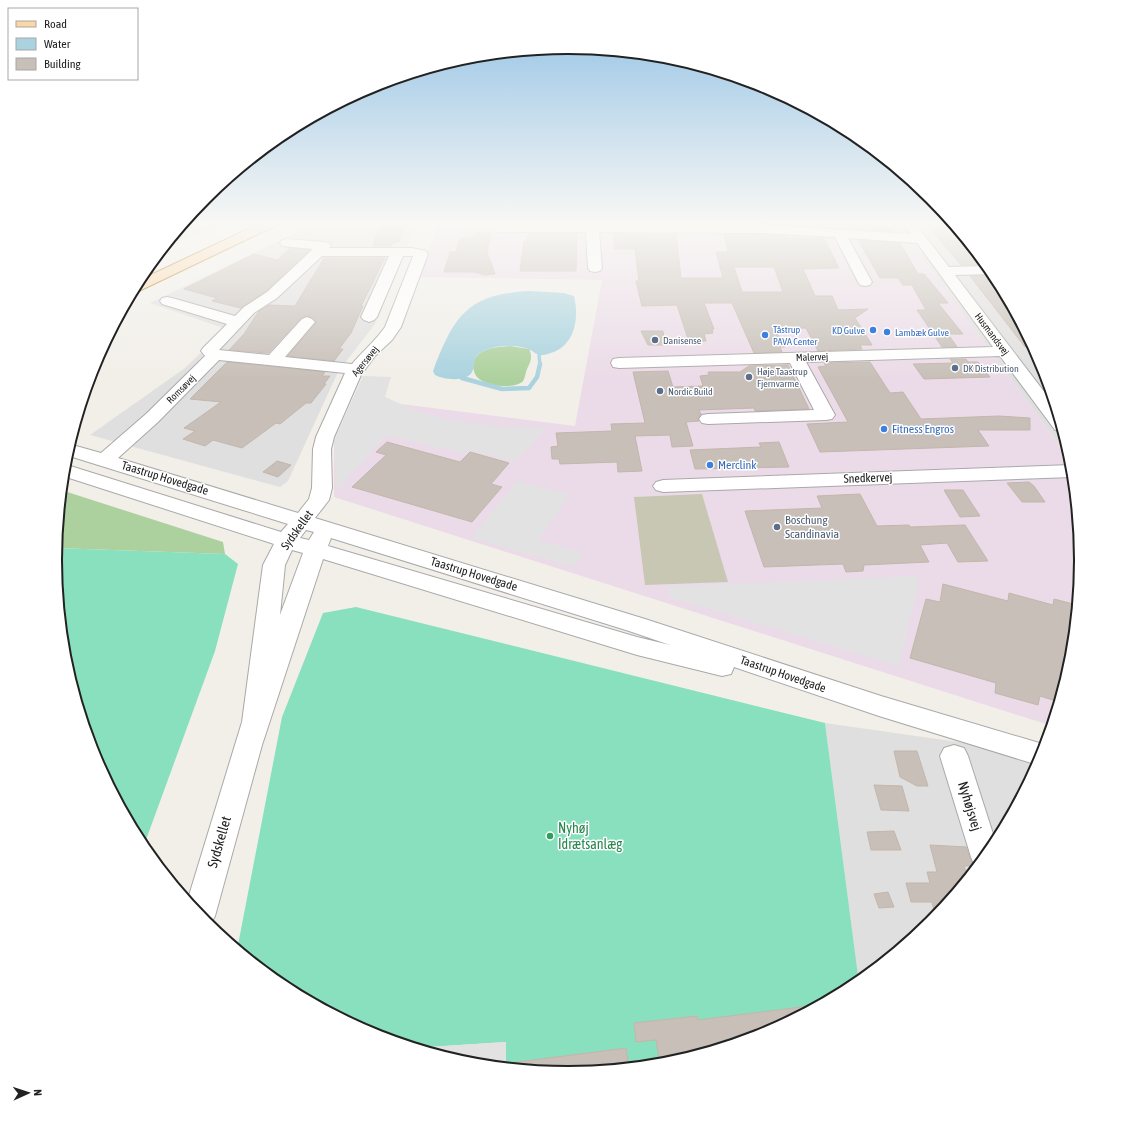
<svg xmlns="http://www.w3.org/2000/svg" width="1136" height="1121" viewBox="0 0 1136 1121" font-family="'Asap Condensed',sans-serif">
<rect width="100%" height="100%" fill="#f2efe9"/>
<g fill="#e0dfdf">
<polygon points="318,222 417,222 375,324 338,372 288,481 280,487 90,435 185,368 226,329 150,303"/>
<polygon points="899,222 951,222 995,275 1042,364 1072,466 1055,439 945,290"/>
<polygon points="825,723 1043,754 995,846 931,924 859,983"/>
</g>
<polygon fill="#ebdbe8" points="439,222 899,222 945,290 1055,439 1072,466 1081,561 1072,661 1052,726 334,497 334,441 353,398 575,426 602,280 418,277"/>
<polygon fill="#c7c7b4" points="702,494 728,582 645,585 634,497"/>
<polygon fill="#cdebb0" points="185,222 223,222 163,249"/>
<g fill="#add19e">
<path d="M510,346l19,3c5,10 0,14 -3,23 -1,3 -1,6 -3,9 -8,9 -38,5 -46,-4 -2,-2 -4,-8 -4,-11 1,-18 24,-19 37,-20z"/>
<polygon points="61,490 223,542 225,554 56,548"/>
</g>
<g fill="#88e0be">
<polygon points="56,548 225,554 238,564 215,651 143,848 94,757 64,660 55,560"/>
<polygon points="356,607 825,723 859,983 853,988 764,1035 668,1064 568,1074 506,1068 506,1042 413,1048 371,1035 283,987 237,950 282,717 323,613"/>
</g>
<g fill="#e2e2e2">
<polygon points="363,376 391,377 385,397 414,410 449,420 497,426 546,428 515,462 468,450 464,453 386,436 337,489 334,441"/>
<polygon points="517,481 570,495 538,540 583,553 574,567 471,538"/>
<polygon points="917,576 919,581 899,666 669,597 669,587"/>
<polygon points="506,1042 506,1068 468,1064 413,1048"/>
</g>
<path fill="#aad3df" d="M530,291l34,2 10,3c5,20 2,47 -20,56 -4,1 -10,4 -15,3 -4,-1 -7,-5 -11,-6 -13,-5 -30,-4 -42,1 -16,7 -9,12 -14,22 -5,10 -28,8 -37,3l-2,-4c21,-55 34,-77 97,-80z"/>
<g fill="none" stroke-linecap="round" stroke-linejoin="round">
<polyline stroke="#aad3df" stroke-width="3.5" points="539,355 540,365"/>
<polyline stroke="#aad3df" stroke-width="4.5" points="462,378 502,389 529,388 537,377 540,364"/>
</g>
<g fill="#c7bfb8" stroke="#c4b6ab" fill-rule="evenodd">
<polygon points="381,222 406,222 399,242 392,243 390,246 373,246"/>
<polygon points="847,222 886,224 892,231 852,229"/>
<polygon points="927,225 954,225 986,265 961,265"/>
<polygon points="477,232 491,233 487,252 495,274 485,275 475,272 444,272 450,252 456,252 460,238 473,238 474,234 477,234"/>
<polygon points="528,234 577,234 576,271 520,271 524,241 527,241"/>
<path d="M614,234h62l5,44h42l-7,-26h12l-4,-18h38l23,2 1,2h38l15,30 -36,1 12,27h17l6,14 30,-1 -13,9 17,27h-12l2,4 -44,2 -12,-23 -31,1 10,18h-5l2,5 -28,1 -22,-50h-28l10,26 -2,1 1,3 -9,1 2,7 -17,1 -12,-37 -35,1 -6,-25h3l-4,-32h-21zM734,267h40l9,25h-41z"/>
<polygon points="858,240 900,243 918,274 924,274 948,303 938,303 963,334 948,334 957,347 942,347 917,310 926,310 912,285 903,285 898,278 880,278"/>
<polygon points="290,248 310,250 266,291 241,308 212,301 217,298 184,289 254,254 277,260"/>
<polygon points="324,258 385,258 361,306 363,306 351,333 339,349 343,349 334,361 288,356 316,323 313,318 308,316 301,318 268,353 229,350 244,334 259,311 269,305 295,306"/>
<polygon points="995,275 1031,343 1025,347 970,276"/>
<polygon points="641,331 663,331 665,345 648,345"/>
<polygon points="950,359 966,359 968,362 978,362 990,377 924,379 913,364 953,363"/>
<polygon points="227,362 325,372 322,376 330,376 324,384 326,384 311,403 306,403 280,424 276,423 242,448 213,440 205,446 183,439 195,431 184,428 221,402 190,399"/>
<polygon points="870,362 890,393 903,392 921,419 999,416 1030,418 1030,430 978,430 989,446 820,452 807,424 848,422 818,367 826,366 824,363"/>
<polygon points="788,365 809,409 755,411 754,408 699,410 701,414 698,419 699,421 686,422 693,446 672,447 670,435 635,436 642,471 618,472 617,462 560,464 559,459 552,459 551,447 558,446 556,433 612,431 611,424 645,423 633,372 668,371 673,387 703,386 700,376 709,375 708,372 740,372 749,366"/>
<polygon points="387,442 460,462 470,452 509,463 491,484 502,487 472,522 352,487 386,455 376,452"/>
<polygon points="779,442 789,467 695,469 690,450 761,447 759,443"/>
<polygon points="277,461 291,465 278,477 263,472"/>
<polygon points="1029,482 1034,486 1045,502 1022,502 1007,483"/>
<polygon points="944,490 963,490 980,516 960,517"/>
<polygon points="860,494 877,526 909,525 910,527 965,525 988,561 958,562 947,543 920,545 929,562 864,565 863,571 846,572 843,564 764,567 745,511 822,508 817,496"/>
<polygon points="943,584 1008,601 1009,593 1053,605 1054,599 1077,605 1072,661 1059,702 1040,696 1038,705 995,693 996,683 910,658 926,599 940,602"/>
<polygon points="894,751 917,751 928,786 917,786 900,777"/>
<polygon points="874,785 902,786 909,811 881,810"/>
<polygon points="894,831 901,850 871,850 867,832"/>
<polygon points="930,845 966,847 973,866 964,866 968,878 936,918 932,902 911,902 906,883 930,883 927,872 937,872"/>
<polygon points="888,892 894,907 879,908 874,894"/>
<polygon points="817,1005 764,1035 668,1064 660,1065 656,1040 636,1042 634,1023 697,1016 698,1020"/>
<polygon points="626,1048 629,1068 568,1074 510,1068 510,1063"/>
</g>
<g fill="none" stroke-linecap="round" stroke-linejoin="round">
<defs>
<g id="minor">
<polygon points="586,222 598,222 598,225 762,225 911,234 902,222 914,222 949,267 987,266 994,274 955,275 1055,406 1063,431 1055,430 1000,356 806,362 835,415 832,419 826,420 708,424 702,423 699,419 702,415 708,414 814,410 790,363 619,368 613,367 611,363 613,359 619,358 993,347 917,243 848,238 872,282 870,285 865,286 860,285 858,282 835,237 762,233 599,232 602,268 600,271 595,272 590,271 588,268 586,232 500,232 495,231 494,228 495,225 500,224 586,224"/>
<path d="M287,239l37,3 5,1 2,3 -2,2h83l14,3 2,3 -27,73 -9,13 -17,16 -14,19 -27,62 -3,12 1,39 -3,12 -14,18 330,101 236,77 165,49 -8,20 -159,-49 -145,-49 -3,7 -9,2 -85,-21 -314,-96 -61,186 -47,171 -6,11 -22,-25 55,-180 21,-157 11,-21 -211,-68 1,-12 217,68 7,-8 -222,-69 3,-11 32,9 45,-39 59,-58 -4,-5 2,-3 24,-24 -65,-20 -2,-3 2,-3 5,-1 5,1 63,18 9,-9 23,-15 46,-43 -31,-3 -2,-3 2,-3zM322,256h67l-28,61 3,3 5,2 5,-2 3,-3 26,-61h10l-28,71c-9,13 -22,24 -33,37l-67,-7 30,-35 -3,-3 -5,-2 -5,2 -33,36 -50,-5 35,-37 23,-15zM219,360l126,13 -29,64 -3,12 -1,39 -3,11 -11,14 -180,-55 40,-36zM306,530l8,2 -5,8 -9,-2zM331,538l298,93 41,14 -33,-8 -309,-91zM292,550l11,3 -23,62 5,-50z"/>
<polygon points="1072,465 1073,477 663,492 656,490 653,486 656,482 663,480"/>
<polygon points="954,745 964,748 968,756 996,843 977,867 975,867 971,857 940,756 944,748"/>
</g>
<polygon id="major" points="263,222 279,222 277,225 139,291 132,292 138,281"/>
</defs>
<use href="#minor" stroke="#a9a9a9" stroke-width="2"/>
<use href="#major" stroke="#a06b00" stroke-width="2"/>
<use href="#minor" fill="#fff" fill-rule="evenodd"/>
<use href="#major" fill="#fcd6a4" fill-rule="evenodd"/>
</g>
<linearGradient id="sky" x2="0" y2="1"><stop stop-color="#8fc0e4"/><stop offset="0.59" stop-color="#f9f8f5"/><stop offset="1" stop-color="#f9f8f5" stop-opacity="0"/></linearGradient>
<rect width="1136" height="379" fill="url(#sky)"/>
<g fill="#3f7fe0" stroke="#fff" stroke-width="1.5">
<circle cx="873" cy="330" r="4"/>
<circle cx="887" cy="332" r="4"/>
<circle cx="765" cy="335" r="4"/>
<circle cx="884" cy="429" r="4"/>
<circle cx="710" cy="465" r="4"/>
</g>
<g fill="#5c6f8a" stroke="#fff" stroke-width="1.5">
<circle cx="655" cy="340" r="4"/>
<circle cx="955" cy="368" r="4"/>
<circle cx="749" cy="377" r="4"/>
<circle cx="660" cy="391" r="4"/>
<circle cx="777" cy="527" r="4"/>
</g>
<circle fill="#2e9e5b" stroke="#fff" stroke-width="1.5" cx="550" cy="836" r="4"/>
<g text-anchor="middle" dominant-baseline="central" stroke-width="3" stroke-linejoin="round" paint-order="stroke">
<g font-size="10" fill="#366cbe" stroke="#fff" text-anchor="start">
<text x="773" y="329">Tåstrup<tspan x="773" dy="12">PAVA Center</tspan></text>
<text x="865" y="330" text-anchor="end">KD Gulve</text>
<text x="895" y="332">Lambæk Gulve</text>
</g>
<g font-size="10" fill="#222" stroke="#fff">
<text transform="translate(992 334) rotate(53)">Husmandsvej</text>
<text transform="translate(812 357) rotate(-2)">Malervej</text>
<text transform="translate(365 361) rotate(-51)">Agersøvej</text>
<text transform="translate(181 389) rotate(-45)">Romsøvej</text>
</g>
<g font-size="10" fill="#4e5e75" stroke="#fff" text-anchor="start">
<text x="663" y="340">Danisense</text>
<text x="963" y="368">DK Distribution</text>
<text x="757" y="371">Høje Taastrup<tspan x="757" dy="12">Fjernvarme</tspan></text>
<text x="668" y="391">Nordic Build</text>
</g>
<g font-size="12" fill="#366cbe" stroke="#fff" text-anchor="start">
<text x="892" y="429">Fitness Engros</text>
<text x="718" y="465">Merclink</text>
</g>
<g font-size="12" fill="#222" stroke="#fff">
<text transform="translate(165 478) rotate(17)">Taastrup Hovedgade</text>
<text transform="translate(868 478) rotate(-2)">Snedkervej</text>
<text transform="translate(297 530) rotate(-54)">Sydskellet</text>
<text transform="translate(474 574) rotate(17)">Taastrup Hovedgade</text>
<text transform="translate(783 674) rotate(19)">Taastrup Hovedgade</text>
</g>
<g font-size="12" fill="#4e5e75" stroke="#fff" text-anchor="start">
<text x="785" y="520">Boschung<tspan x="785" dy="14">Scandinavia</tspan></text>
</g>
<g font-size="14" fill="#222" stroke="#fff">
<text transform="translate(970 806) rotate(73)">Nyhøjsvej</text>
<text transform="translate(219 842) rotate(-74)">Sydskellet</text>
</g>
<g font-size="14" fill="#27864d" stroke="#fff" text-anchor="start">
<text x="558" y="828">Nyhøj<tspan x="558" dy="16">Idrætsanlæg</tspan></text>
</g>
</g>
<path d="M0 0H1136V1121H0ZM62 560a506 506 0 1 1 1012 0a506 506 0 1 1-1012 0Z" fill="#fff" fill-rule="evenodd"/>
<path fill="none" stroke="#222" stroke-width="2" d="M62 560a506 506 0 1 1 1012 0a506 506 0 1 1-1012 0Z"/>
<rect x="8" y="8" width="130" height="72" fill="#ffffff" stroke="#a7a7a7"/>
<rect x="16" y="21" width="20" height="6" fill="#fcd6a4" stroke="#a7a7a7"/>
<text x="44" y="28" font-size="12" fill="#222222">Road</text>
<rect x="16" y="38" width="20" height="12" fill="#aad3df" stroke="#a7a7a7"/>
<text x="44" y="48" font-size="12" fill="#222222">Water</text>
<rect x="16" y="58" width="20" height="12" fill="#c7bfb8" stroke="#a7a7a7"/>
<text x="44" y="68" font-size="12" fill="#222222">Building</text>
<g transform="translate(28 1093) rotate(87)" stroke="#ffffff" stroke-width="3" paint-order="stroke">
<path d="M0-3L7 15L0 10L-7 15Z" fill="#222222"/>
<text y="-6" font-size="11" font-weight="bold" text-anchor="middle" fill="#222222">N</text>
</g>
</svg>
